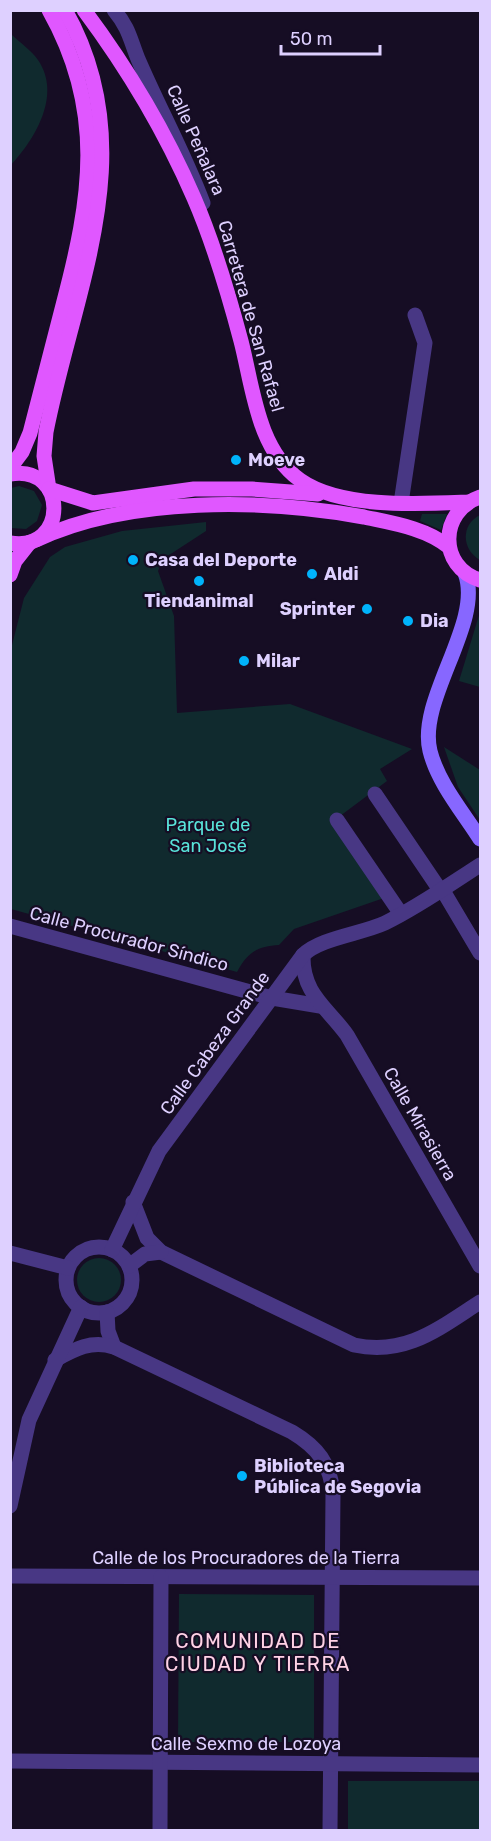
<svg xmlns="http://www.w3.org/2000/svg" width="491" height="1841" viewBox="0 0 491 1841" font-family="Rubik,sans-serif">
<rect width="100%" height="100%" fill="#160d24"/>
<g fill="#102a2e">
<path d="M11,34c8,8 20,16 27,26 24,35 -3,79 -27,105z"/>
<polygon points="19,486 34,491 42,505 37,521 26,529 11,528 11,488"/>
<polygon points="422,514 447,514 441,530 420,521"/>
<path d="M480,515v45c-18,-10 -20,-35 0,-45z"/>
<path d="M206,522v9l-43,28 -5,12 16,45 3,97 113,-9 122,45 -32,20 7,12 -55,41 52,76 -90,31 -15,16c-22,1 -32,8 -42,27l-226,-63v-260l13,-51 26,-41 15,-10 57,-16z"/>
<polygon points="480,612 480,687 459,681"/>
<polygon points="444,747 480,770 480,820 458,787"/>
<circle cx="99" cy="1280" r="22"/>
<polygon points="179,1594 314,1595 314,1742 178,1742"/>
<rect x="348" y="1781" width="132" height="49"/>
</g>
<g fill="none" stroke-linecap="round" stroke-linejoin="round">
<g stroke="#483784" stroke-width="15">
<path d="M114,10c15,18 16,29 24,49 21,49 46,94 65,144"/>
<polyline points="401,503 425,343 415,315"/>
<polyline points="375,794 440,890"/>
<polyline points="337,820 401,914"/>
<polyline points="442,889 480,953"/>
<polyline points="10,926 272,998 320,1006"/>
<path d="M303,955c-1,39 24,52 44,80l133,231"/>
<path d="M133,1202l14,36 14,14 193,93c52,11 84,-16 126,-43"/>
<circle cx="99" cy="1280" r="33"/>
<path d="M112,1250l47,-99 144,-196c17,-17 58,-21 82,-32 33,-16 64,-38 95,-58"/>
<polyline points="10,1253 68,1268"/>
<polyline points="129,1266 145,1254 161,1252"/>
<polyline points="107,1312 108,1331 114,1347"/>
<path d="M55,1360c20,-11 36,-20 59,-13l178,85c25,15 39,32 41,62l-3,336"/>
<polyline points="10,1506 29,1420 81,1307"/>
<polyline points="10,1576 480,1578"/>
<polyline points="10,1761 480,1765"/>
<polyline points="160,1830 161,1577"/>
</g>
<path stroke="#8767ff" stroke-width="15" d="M465,573c19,49 -48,126 -35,178 8,32 33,61 50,88"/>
<g stroke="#e057ff" stroke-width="15">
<path d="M84,10c44,59 81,121 110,188 20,46 34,94 47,143 12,46 16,108 59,139 41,29 120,24 169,22"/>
<path d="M10,468l12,-16 8,-19c11,-43 22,-85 33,-128 28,-106 43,-194 -14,-295"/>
<path d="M10,474c59,-10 58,79 0,69"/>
<path d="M49,489l-5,-33 2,-24c28,-144 99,-281 19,-422"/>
<polyline points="49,489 93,503 194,489 252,489 318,494"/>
<path d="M480,497c-41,14 -42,70 0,83"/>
<path d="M36,540c93,-44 229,-41 328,-23 28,6 62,11 85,30"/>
<polyline points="10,575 15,561 30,542"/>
</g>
</g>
<g fill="#00b3fb" stroke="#160d24" stroke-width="2">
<circle cx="236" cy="460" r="6"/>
<circle cx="133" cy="560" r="6"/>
<circle cx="312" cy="574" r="6"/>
<circle cx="199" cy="581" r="6"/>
<circle cx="367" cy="609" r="6"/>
<circle cx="408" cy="621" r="6"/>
<circle cx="244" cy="661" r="6"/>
<circle cx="242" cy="1476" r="6"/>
</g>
<g text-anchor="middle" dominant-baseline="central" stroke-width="4.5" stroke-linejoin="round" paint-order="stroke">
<g font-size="18" fill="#ded0ff" stroke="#160d24">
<text transform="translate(196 140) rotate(66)">Calle Peñalara</text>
<text transform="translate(251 316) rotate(74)">Carretera de San Rafael</text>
<text transform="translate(129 939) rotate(15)">Calle Procurador Síndico</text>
<text transform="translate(215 1043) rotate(-54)">Calle Cabeza Grande</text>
<text transform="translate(420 1124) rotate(60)">Calle Mirasierra</text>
<text x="246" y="1558">Calle de los Procuradores de la Tierra</text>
<text x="246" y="1744">Calle Sexmo de Lozoya</text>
</g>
<g font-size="18" font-weight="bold" fill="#ded0ff" stroke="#160d24" text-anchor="start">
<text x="248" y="460">Moeve</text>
<text x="145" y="560">Casa del Deporte</text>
<text x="324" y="574">Aldi</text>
<text x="199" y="601" text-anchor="middle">Tiendanimal</text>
<text x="355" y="609" text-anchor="end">Sprinter</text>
<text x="420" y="621">Dia</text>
<text x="256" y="661">Milar</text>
<text x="254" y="1466">Biblioteca<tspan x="254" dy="21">Pública de Segovia</tspan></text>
</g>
<g font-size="18" fill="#59e3da" stroke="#160d24">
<text x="208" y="825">Parque de<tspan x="208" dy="21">San José</tspan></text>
</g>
<g font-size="20" letter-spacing="1.5" fill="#ffd2e6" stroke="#160d24">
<text x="258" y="1641">COMUNIDAD DE<tspan x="258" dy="23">CIUDAD Y TIERRA</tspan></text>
</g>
</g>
<rect width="491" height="1841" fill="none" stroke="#ded0ff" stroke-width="24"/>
<path d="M281 45v9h99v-9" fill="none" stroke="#ded0ff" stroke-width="3"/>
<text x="290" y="45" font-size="18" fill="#ded0ff" stroke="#160d24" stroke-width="4.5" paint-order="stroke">50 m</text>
</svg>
